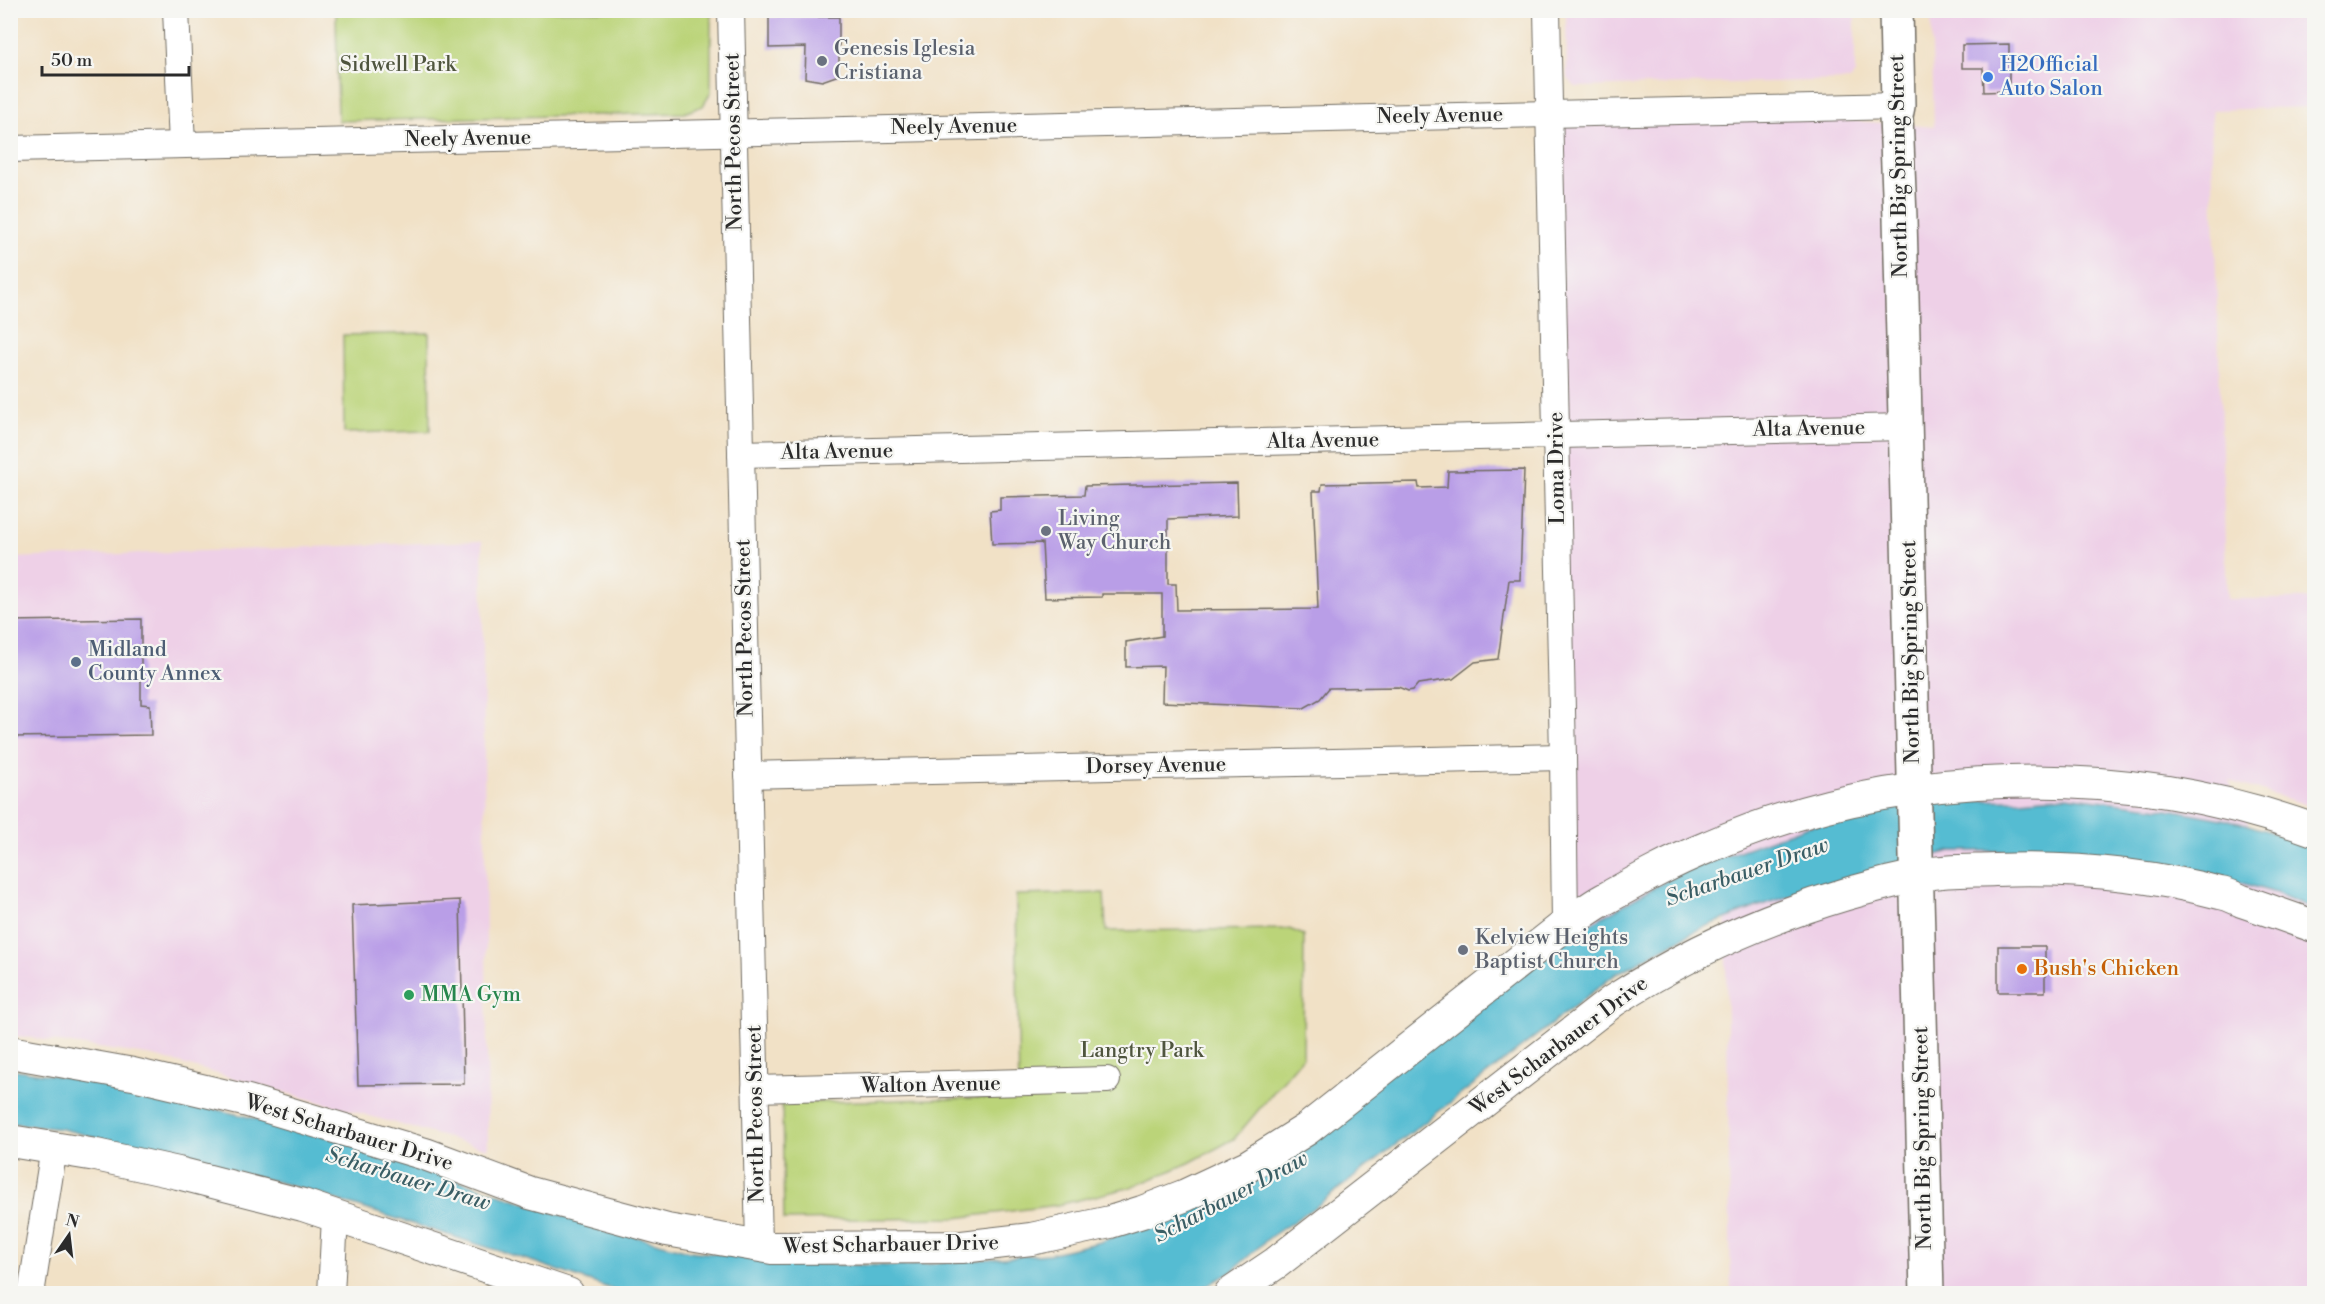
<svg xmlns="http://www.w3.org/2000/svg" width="2325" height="1304" viewBox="0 0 2325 1304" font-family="'Libre Bodoni',serif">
<rect width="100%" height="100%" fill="#f6f6f2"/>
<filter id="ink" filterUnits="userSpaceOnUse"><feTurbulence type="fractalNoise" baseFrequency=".0167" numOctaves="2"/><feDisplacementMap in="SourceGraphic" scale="12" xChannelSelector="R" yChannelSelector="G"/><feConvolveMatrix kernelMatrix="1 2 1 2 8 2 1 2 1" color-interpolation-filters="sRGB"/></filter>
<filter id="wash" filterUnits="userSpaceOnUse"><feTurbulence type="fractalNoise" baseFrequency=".008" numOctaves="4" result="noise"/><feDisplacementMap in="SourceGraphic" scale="24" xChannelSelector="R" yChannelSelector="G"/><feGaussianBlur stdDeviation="1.35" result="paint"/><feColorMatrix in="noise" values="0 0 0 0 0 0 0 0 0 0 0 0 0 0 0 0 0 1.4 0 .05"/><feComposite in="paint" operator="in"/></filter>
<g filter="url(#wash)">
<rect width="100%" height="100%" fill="#f1e1c6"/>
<g fill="#eed0e7">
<polygon points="1566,11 1855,11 1855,74 1850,80 1576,87 1567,78"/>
<polygon points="1931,11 2314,11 2314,107 2213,110 2211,125 2227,599 2314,599 2314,807 2229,781 2265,860 2314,877 2314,1293 1731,1293 1725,893 1570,975 1549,114 1710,110 1934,127"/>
<polygon points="482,541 488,1149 154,1056 11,1035 11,558"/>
</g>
<g fill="#bbd479" stroke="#738052" stroke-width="1.5">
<polygon points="336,11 711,11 711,92 703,106 684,113 338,121"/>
<polygon points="429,333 430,431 344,433 343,335"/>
<polygon points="1104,893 1106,931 1289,929 1304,935 1303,1057 1234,1139 1189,1163 1132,1187 1058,1205 956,1218 784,1220 782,1103 1019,1097 1016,895"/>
</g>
<polygon fill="#55bcd2" stroke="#40747e" stroke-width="1.5" points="2066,796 2168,809 2239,822 2314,846 2314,909 2276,893 2224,878 2179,867 2119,857 1993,851 1951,851 1868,872 1767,903 1699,929 1616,974 1318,1205 1270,1237 1230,1273 1193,1293 623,1293 534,1262 286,1184 62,1129 11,1123 11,1069 103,1083 313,1132 592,1225 689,1251 815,1264 903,1266 1049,1254 1100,1242 1156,1221 1568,936 1682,872 1805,827 1865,813 1944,801 2020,800"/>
<g id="blocks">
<g fill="#b99ee7">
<polygon points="769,17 839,17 839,75 822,81 805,78 806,47 769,48"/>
<polygon points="2009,44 2009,91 1984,92 1983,68 1962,68 1962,45"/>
<polygon points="1524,470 1520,580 1509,580 1498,659 1475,662 1453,679 1418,684 1413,690 1408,691 1398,687 1329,688 1320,699 1304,708 1162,702 1163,666 1126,667 1126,642 1162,636 1162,594 1102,594 1102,597 1045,598 1042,543 992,544 990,511 1000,510 1000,497 1084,495 1085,486 1237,483 1238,516 1168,519 1168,584 1176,584 1177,610 1318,609 1313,491 1321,491 1322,484 1418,482 1419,488 1447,487 1448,471"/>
<polygon points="141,619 141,704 150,705 151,735 10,737 10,621"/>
<polygon points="460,900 464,1084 358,1085 352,905"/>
<rect x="1998" y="946" width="47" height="46"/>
</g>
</g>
</g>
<g filter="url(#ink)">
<use href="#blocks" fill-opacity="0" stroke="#706b61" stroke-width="1.5"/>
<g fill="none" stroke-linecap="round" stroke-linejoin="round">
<defs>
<g id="minor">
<polyline points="176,10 182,145"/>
<polyline points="731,10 759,1246"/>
<polyline points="1547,10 1563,757 1565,925"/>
<polyline points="10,149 1898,106"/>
<polyline points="741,454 1905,427"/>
<polyline points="748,775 1563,757"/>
<polyline points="755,1089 1107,1080"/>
<polyline points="31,1294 54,1148"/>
<polyline points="331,1294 335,1217"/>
</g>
<g id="major">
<path d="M10,1052l123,22 115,27 177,53 105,39 137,37 105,18 190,-1 69,-8 79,-17 32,-10 44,-17 62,-29 59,-37 258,-204c13,-8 25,-18 38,-25 34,-19 68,-38 105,-53 186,-82 416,-86 606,-17"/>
<polyline points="10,1141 96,1155 178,1173 303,1205 568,1294"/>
<path d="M1230,1294l46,-31 337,-262c97,-63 201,-104 314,-127 21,-4 47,-3 68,-4 76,-3 152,4 225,23 8,1 15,5 22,8 24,8 48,17 72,25"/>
</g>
<polyline id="highway" points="1896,10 1898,106 1896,116 1900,218 1927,1294"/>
</defs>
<use href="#minor" stroke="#706b61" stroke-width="28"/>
<use href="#major" stroke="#706b61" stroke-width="34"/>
<use href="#highway" stroke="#706b61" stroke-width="36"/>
<use href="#minor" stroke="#fff" stroke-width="26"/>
<use href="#major" stroke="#fff" stroke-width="32"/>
<use href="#highway" stroke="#fff" stroke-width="33"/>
</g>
</g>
<g fill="#6b7280" stroke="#f6f6f2" stroke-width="2">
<circle cx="822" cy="61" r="6"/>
<circle cx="1046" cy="531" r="6"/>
<circle cx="1463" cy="950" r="6"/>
</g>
<circle fill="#3f7fe0" stroke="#f6f6f2" stroke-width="2" cx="1988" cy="77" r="6"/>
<circle fill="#5c6f8a" stroke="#f6f6f2" stroke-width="2" cx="76" cy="662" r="6"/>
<circle fill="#e8710a" stroke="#f6f6f2" stroke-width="2" cx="2022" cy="969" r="6"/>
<circle fill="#2e9e5b" stroke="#f6f6f2" stroke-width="2" cx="409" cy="995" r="6"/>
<g text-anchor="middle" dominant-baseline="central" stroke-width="4.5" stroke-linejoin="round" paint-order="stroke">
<g font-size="21" fill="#5b616d" stroke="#f6f6f2" text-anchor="start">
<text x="834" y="49">Genesis Iglesia<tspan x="834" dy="24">Cristiana</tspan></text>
<text x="1058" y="519">Living<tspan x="1058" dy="24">Way Church</tspan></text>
<text x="1475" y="938">Kelview Heights<tspan x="1475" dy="24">Baptist Church</tspan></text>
</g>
<g font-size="21" fill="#4f553e" stroke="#f6f6f2">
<text x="398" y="65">Sidwell Park</text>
<text x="1142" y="1051">Langtry Park</text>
</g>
<g font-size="21" fill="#366cbe" stroke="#f6f6f2" text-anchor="start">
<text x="2000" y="65">H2Official<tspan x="2000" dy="24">Auto Salon</tspan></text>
</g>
<g font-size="21" fill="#2b2b2b" stroke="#f6f6f2">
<text transform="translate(1440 116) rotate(-1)">Neely Avenue</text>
<text transform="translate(954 127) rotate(-1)">Neely Avenue</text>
<text transform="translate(468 139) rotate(-1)">Neely Avenue</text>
<text transform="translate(734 142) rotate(-91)">North Pecos Street</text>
<text transform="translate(1899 166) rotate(-91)">North Big Spring Street</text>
<text transform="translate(1809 429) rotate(-1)">Alta Avenue</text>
<text transform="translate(1323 441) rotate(-1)">Alta Avenue</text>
<text transform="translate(837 452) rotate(-1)">Alta Avenue</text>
<text transform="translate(1557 468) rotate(-91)">Loma Drive</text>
<text transform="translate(745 628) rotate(-91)">North Pecos Street</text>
<text transform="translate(1911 652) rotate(-91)">North Big Spring Street</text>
<text transform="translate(1156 766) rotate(-1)">Dorsey Avenue</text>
<text transform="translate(1559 1046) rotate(-37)">West Scharbauer Drive</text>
<text transform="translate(931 1085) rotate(-1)">Walton Avenue</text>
<text transform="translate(756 1114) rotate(-91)">North Pecos Street</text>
<text transform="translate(349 1133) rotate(17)">West Scharbauer Drive</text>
<text transform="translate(1923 1138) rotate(-91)">North Big Spring Street</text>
<text transform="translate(891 1245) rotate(-1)">West Scharbauer Drive</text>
</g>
<g font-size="21" fill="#4e5e75" stroke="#f6f6f2" text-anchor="start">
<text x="88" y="650">Midland<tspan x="88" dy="24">County Annex</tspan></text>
</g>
<g font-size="21" fill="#c56008" stroke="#f6f6f2" text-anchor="start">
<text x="2034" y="969">Bush's Chicken</text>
</g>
<g font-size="21" fill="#27864d" stroke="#f6f6f2" text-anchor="start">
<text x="421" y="995">MMA Gym</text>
</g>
<g font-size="22" font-style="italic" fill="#3a5e65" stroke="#f6f6f2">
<text transform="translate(1747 872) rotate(-19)">Scharbauer Draw</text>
<text transform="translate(408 1179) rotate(17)">Scharbauer Draw</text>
<text transform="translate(1231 1197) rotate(-28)">Scharbauer Draw</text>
</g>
</g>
<rect width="2325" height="1304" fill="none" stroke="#f6f6f2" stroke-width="36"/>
<g transform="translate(69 1235) rotate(14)" stroke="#f6f6f2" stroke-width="4.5" paint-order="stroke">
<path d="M0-4.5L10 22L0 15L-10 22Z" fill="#2b2b2b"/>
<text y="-9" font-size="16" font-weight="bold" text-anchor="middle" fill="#2b2b2b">N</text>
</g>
<path d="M42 66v9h147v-9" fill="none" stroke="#2b2b2b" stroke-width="3"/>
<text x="51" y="66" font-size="18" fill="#2b2b2b" stroke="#f6f6f2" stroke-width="4.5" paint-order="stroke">50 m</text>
</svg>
